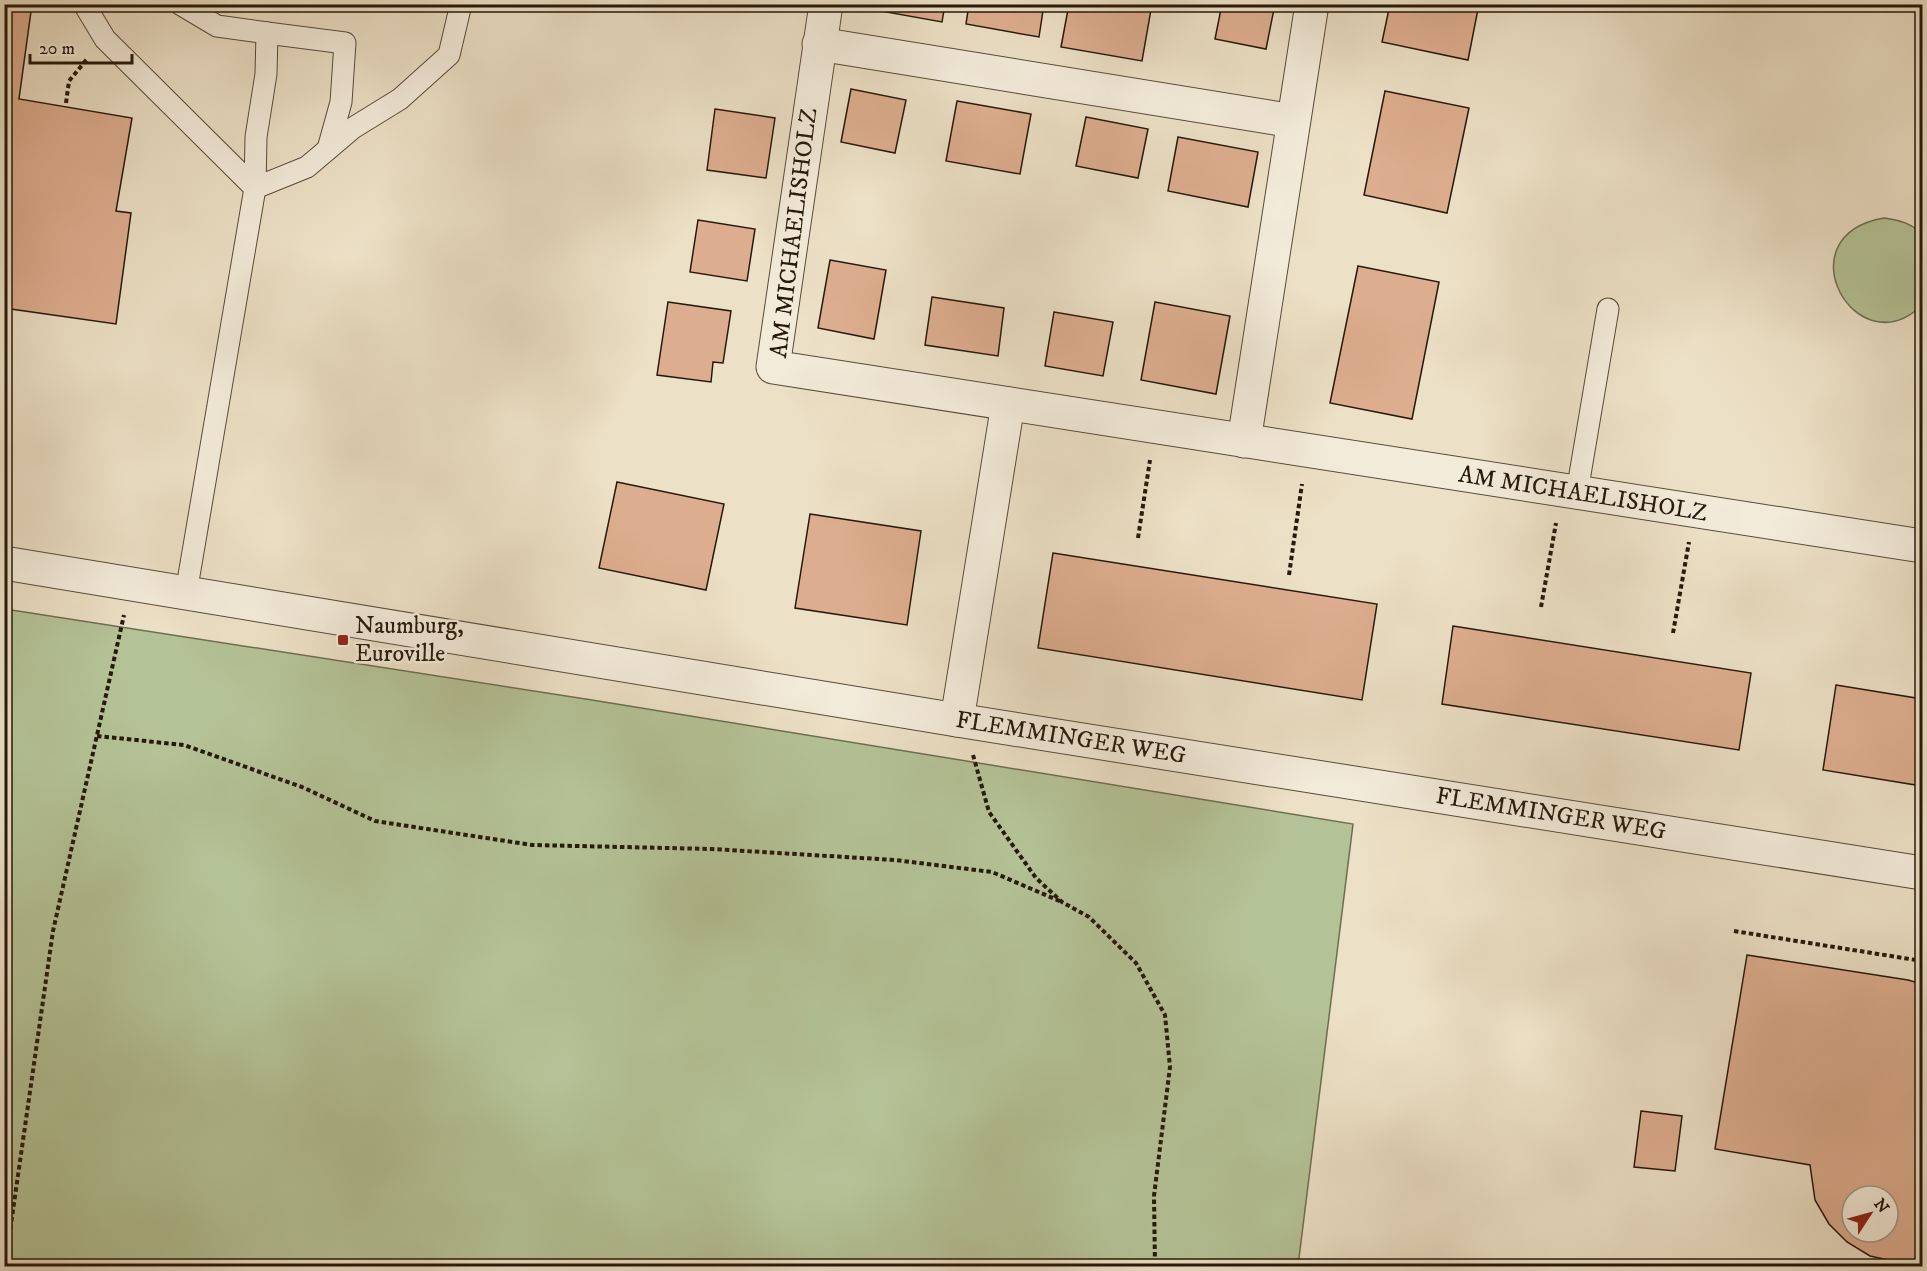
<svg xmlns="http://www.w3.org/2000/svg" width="1927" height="1271" viewBox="0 0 1927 1271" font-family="'IM FELL DW Pica',serif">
<rect width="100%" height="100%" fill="#ece0c6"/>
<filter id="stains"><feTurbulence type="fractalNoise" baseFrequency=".00333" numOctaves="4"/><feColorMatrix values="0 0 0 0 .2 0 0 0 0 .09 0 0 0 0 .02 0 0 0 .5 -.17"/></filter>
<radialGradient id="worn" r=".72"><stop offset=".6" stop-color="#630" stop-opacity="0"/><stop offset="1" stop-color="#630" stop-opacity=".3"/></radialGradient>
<g fill="#b4c397" stroke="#6d6e51" stroke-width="1.5">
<path d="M1884,218c15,2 27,5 38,16v71c-65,64 -141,-69 -38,-87z"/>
<polygon points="5,609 592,700 1353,824 1298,1266 5,1266"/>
</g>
<g fill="#ddad8f" stroke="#26190b" stroke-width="1.5" fill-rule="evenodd">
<polygon points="4,4 32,4 19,99 132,118 116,211 131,213 116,324 4,308"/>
<polygon points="865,4 945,4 942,22 864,8"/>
<polygon points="969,4 1044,4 1039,37 966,24"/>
<polygon points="1069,4 1152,4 1142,61 1061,47"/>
<polygon points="1222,4 1275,4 1266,49 1215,39"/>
<polygon points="1390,4 1479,4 1468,60 1382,42"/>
<polygon points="851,89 906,100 895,153 841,142"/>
<polygon points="1385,91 1469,108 1447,213 1364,195"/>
<polygon points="957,101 1031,114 1020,174 946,161"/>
<polygon points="715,109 775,118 766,178 707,170"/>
<polygon points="1086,117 1148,129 1138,178 1076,166"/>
<polygon points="1178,137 1258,152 1248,207 1168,191"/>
<polygon points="698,220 755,229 747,281 690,272"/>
<polygon points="830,260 886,270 874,339 818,328"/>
<polygon points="1358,266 1439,282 1412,419 1330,403"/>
<polygon points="932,297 1004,308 998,356 925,345"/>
<polygon points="668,302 731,311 723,363 713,362 711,382 657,375"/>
<polygon points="1155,302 1230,316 1216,394 1141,380"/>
<polygon points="1054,312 1113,322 1103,376 1045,366"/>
<polygon points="617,482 724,504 706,590 599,568"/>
<polygon points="810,514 921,531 907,625 795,608"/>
<polygon points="1053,553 1377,604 1362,700 1038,648"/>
<polygon points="1453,626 1751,673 1739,750 1442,704"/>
<polygon points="1836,685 1922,699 1922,786 1823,770"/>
<path d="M1747,955l161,25 14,4v277l-25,1 -27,-6 -23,-14 -18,-18 -14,-24 -5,-35 -95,-16zM1852,1196h36v36h-36z"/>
<polygon points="1641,1111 1682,1116 1675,1171 1634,1167"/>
</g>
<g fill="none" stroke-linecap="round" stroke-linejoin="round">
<defs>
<g id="lane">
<polyline points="84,4 105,39 255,188 186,593"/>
<polyline points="180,4 217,26 267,33 266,74 256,137 255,188 307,167 353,128 400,99 449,55 461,4"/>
<polyline points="267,33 345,43 341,102 328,149"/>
<polyline points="1577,492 1608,309"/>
</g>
<g id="street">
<polyline points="826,4 773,367 1922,546"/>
<polyline points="819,44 1293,121"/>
<polyline points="1244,441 1312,4"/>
<polyline points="4,563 957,720 1922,873"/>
<polyline points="957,720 1008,404"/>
</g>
</defs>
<use href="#lane" stroke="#584b3a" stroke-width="23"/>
<use href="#street" stroke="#584b3a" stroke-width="35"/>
<g stroke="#26190b" stroke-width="4" stroke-dasharray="4.5 3" stroke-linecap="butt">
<polyline points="66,103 69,81 87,59"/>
<polyline points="1138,538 1150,460"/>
<polyline points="1289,575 1302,484"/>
<polyline points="1541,607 1556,523"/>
<polyline points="1673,633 1689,542"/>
<polyline points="97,736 184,745 302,787 375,821 532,845 712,849 895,860 992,872 1062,902"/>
<polyline points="973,755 989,812 1036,878 1062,902 1089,917 1136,963 1165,1015 1170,1067 1154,1196 1155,1266"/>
<polyline points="1734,931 1922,961"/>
<polyline points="5,1266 53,931 124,615"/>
</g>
<use href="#lane" stroke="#f3ebda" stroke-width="21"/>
<use href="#street" stroke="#f3ebda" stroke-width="33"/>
</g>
<rect fill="#8f2418" stroke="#f3ebda" stroke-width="2" x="337" y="634" width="12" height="12" rx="3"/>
<g text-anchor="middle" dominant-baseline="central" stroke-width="5" stroke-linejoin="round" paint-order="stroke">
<g font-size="24" fill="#26190b" stroke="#f3ebda">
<text transform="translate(794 233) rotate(-83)">AM MICHAELISHOLZ</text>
<text transform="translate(1583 494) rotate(9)">AM MICHAELISHOLZ</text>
<text transform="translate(1071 738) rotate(9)">FLEMMINGER WEG</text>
<text transform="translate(1551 814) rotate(9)">FLEMMINGER WEG</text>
</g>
<g font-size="24" fill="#26190b" stroke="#f3ebda" text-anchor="start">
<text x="355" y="626">Naumburg,<tspan x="355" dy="28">Euroville</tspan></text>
</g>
</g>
<rect width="1927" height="1271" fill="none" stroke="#ece0c6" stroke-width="24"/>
<rect x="6" y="6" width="1915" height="1259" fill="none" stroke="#26190b" stroke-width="3"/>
<rect x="12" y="12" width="1903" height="1247" fill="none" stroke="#26190b" stroke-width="1.5"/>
<g transform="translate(1870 1214) rotate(54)"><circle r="28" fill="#f3ebda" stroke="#a19787" stroke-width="1.5"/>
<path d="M0-4.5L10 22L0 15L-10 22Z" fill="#8f2418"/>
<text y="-9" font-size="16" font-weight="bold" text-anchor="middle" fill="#26190b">N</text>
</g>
<path d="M30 54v9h102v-9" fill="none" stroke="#26190b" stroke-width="3"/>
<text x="39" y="54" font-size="18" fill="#26190b" stroke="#f3ebda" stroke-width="4.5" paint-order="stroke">20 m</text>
<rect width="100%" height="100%" filter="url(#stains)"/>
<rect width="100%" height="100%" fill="url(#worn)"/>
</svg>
